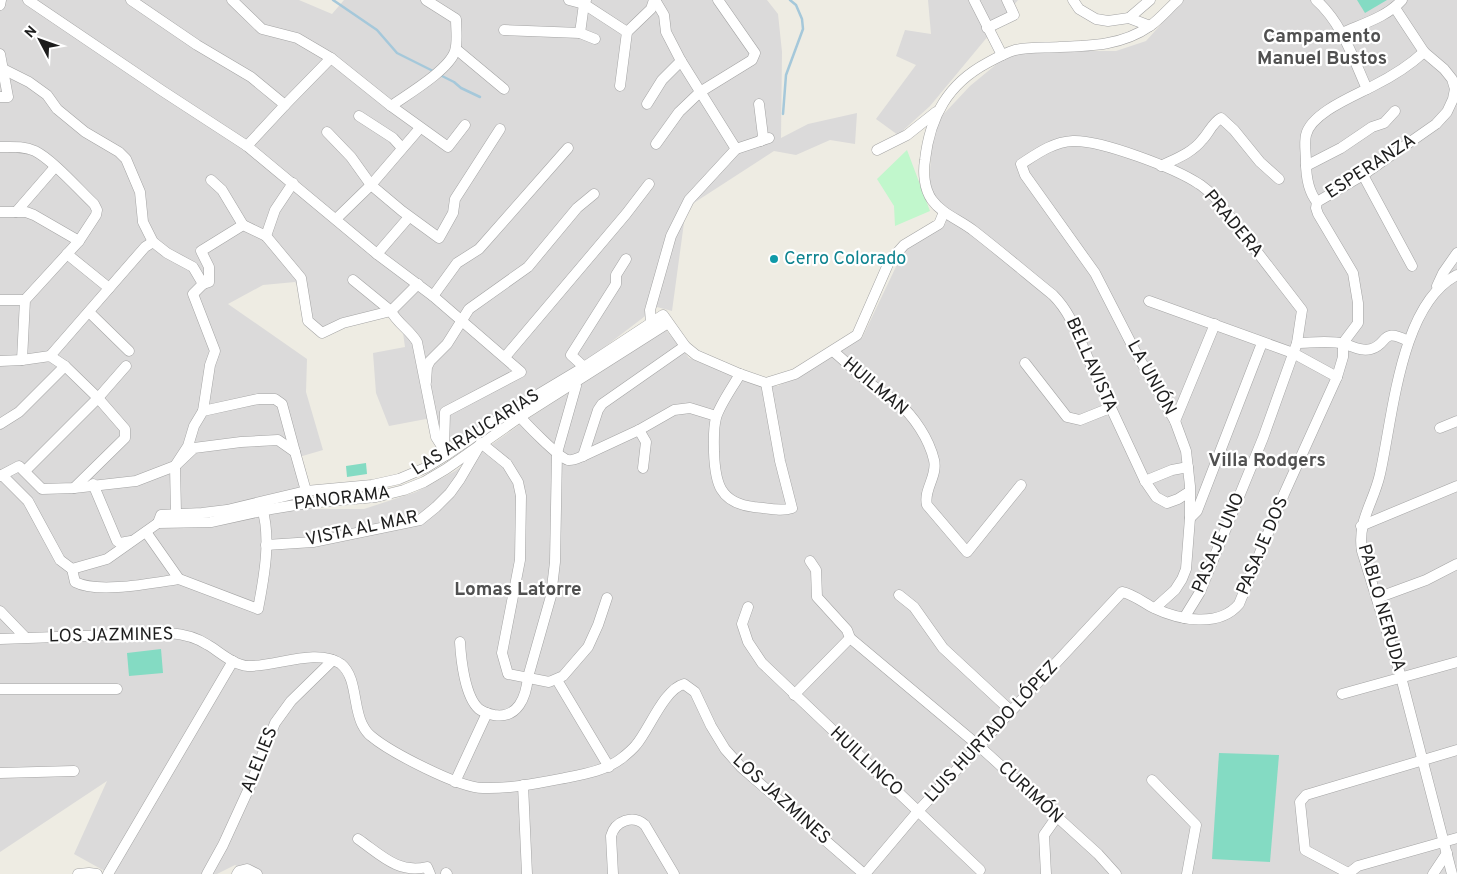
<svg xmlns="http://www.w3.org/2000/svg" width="1457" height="874" viewBox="0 0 1457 874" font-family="Overpass,sans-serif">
<rect width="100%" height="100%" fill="#eeece3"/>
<g fill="#dbdada">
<polygon points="0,0 299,0 332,14 344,0 767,0 778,14 782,52 781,138 808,124 857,113 855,144 830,140 796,155 774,151 686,208 672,311 657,307 602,349 538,393 453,444 426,419 389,426 376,393 373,353 405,347 403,333 381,308 321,330 310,319 308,297 295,282 263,285 228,304 307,359 306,392 323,450 299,457 312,509 364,509 416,492 455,471 526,420 666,330 689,358 758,386 778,386 862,338 903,252 946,223 929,188 932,139 939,119 970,86 1004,58 1025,51 1116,51 1146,41 1183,0 1457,0 1457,874 252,874 235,865 217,874 110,874 74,854 107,781 0,852"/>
<polygon points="928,0 1018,0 930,106 898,135 876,119 916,65 896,56 905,30 931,34"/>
</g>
<polygon fill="#c1f7cc" points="907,150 930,211 895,226 894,206 877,179"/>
<g fill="#84dbc3">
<polygon points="1357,0 1387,0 1365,13"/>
<polygon points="366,463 367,474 347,477 346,466"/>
<polygon points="161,649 163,673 129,676 127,653"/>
<polygon points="1219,753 1279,755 1270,862 1212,859"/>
</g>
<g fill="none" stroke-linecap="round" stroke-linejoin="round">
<g stroke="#a5c8da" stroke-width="2.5">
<polyline points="333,0 377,30 397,53 435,72"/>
<polyline points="440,75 454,82 461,88 480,97"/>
<polyline points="783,114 786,75 803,29 802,19 796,5 790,0"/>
</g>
<defs>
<g id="minor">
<polyline points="28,0 161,90 247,146 377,254 433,296 521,372 445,412 444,449 446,455"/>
<polyline points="131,0 197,45 251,77 285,105"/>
<polyline points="232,0 262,29 297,38 331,58 391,106 448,147 465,125"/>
<polyline points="569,0 584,4 627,32"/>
<polyline points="655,0 664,15 666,32 681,61 736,149"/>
<polyline points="974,0 1002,55"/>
<polyline points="1073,0 1079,9 1096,19 1108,21 1129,18 1150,26"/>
<path d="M1178,0c-9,8 -18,19 -28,26 -27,19 -58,20 -90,21 -15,1 -31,0 -45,3 -10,3 -19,8 -28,13 -39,21 -57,53 -62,97 -2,12 -1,29 7,40 10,14 28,20 42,31 27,21 53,43 79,64 20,20 26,45 38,70 18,39 36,77 54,116l11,16 11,6 11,-4 11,-7"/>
<path d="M1316,0c26,23 37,58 51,89"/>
<polyline points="0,5 1,0"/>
<polyline points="1129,18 1150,0"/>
<polyline points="987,28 1014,15 1007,0"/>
<polyline points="504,30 580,33 584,4 586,0"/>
<polyline points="580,33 595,39"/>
<path d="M1342,33c20,-9 45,-16 60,-33"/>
<polyline points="456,49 504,89"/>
<polyline points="0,54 8,97 0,97"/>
<polyline points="3,69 29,82 47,95 57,109 85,132 119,152 126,159 140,192 143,222 153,242 167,253 193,267 203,284 209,282 209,267 201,251 243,225 266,236 301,278 308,321 322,333 343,323 391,311 418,284"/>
<polyline points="620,86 627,32 651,9 654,0"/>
<polyline points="647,104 662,80 681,61"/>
<polyline points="759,104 763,136 761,141"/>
<path d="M391,106c17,-12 58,-36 64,-55 3,-9 1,-22 1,-32l-30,-19"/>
<polyline points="359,116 393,138 402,148"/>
<polyline points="327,132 351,157 371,185 402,211 439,238 453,213 455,199 500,129"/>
<polyline points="656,144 679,112 700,92 752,60 755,53 718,0"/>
<polyline points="247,146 285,105 331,58"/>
<path d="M0,147c12,0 24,-1 35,4 18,9 44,39 59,53l3,6 -1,5 -17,26 -54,59 -3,60"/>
<polyline points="877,150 907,135 936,112"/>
<path d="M1161,166c14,-7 31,-13 41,-26 7,-7 10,-17 19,-22l13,12 26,32 19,17"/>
<polyline points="1306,166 1341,148 1372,127 1384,123 1395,111"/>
<polyline points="1363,175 1412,266"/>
<polyline points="211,180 222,190 243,225"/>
<path d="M1317,202c-9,-11 -11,-26 -11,-40 0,-8 -2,-19 0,-27 5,-22 48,-39 67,-49 18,-9 36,-20 51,-34"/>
<polyline points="0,212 26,212 34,215 79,241"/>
<polyline points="16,212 55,167"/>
<polyline points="336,219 371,185 420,128"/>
<polyline points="266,236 275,210 293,183"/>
<polyline points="67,254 109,288"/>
<polyline points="377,254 409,217"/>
<path d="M353,280l38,31c6,12 19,19 26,31l19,95 7,11"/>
<polyline points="1437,286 1443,273 1457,253"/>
<polyline points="433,296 457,263 479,249 568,148"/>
<polyline points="0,300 25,300"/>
<polyline points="1149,301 1293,353 1337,377"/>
<polyline points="89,312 129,351"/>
<polyline points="651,322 650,310 671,236 689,200 736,149 769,138"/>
<path d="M1297,343c13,0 35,-3 47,1 9,2 17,8 27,5 18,-5 9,-22 37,-8"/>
<path d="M833,351c13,11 25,23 38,33 8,7 18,12 26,18 17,14 32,37 37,58 4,16 -11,30 -7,45l40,47 54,-67"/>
<polyline points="50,356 145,247 153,242"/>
<polyline points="505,357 626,214 649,184"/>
<polyline points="0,361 22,360 50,356 65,366 98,398 125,429 125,438 74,488"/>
<polyline points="1025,363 1067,417 1080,420 1110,408"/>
<polyline points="584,367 571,355 616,284 616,275 626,259"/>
<path d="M740,374c-6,11 -21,32 -24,44 -3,11 -2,23 -2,34 1,30 5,51 40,55 13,1 27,5 38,1l-12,-47 -14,-78"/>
<polyline points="426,382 427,367 430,361 447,344 469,309 528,267 577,208 594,194"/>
<polyline points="203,411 210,365 215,351 193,294 203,284"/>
<path d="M517,413c6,8 42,45 51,47 5,1 10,-2 15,-4l56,-26 35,-20 16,-2 26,8"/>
<polyline points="1175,421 1215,324"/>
<polyline points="0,424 19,412 65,366"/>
<polyline points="1440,428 1457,421"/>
<polyline points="639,430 646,442 643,468"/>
<polyline points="583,456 598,410 602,404 685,346"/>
<polyline points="25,471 98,398 126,366"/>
<polyline points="2,475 28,501 60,560 72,569"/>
<polyline points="0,476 19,466 42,489 74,488 136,481 175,466 194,448 241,442 278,440 295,452 306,491"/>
<polyline points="1145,481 1172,470 1188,467"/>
<polyline points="93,484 117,541 120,543 131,541"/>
<polyline points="176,513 175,466 188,446 194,426 203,411 258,399 275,399 282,404 295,452"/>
<polyline points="1190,518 1197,511 1262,343"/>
<polyline points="158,523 161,515 202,513 227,510 306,491 372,485 399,479 425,468 446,455 514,409 584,367 663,315 685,346 696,355 740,374 766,383 795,374 857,335 889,262 904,245 939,224 944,212"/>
<polyline points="1361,526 1457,486"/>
<path d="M146,532l33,47 79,30c6,-31 14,-73 3,-104"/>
<polyline points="266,545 313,542 420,520 436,507 450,493 460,479 481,443 507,464 518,482 521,496 520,560 502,653 508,674 549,682 563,676 588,647 598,625 607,598"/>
<polyline points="810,561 816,570 817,597 847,630 850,638 979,746 1098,854 1116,874"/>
<polyline points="72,569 107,559 158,523 211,522 271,509 308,503 376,497 404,490 424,482 446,469 520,417 668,323"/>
<path d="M72,569l3,13c23,12 77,1 104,-3"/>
<polyline points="899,595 914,607 943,648 1011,711"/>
<polyline points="1377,598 1426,580 1457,564"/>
<polyline points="748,607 742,624 748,642 762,663 980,870"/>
<path d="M1155,608l20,-18 7,-11 4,-10 4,-51v-32l-4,-35 -11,-30 -40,-70 -40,-78 -70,-98 -4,-11c17,-11 32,-22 52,-23 28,-1 102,27 126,43 5,3 10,8 15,12l88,114 -5,33 -34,95 -63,154 -16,26"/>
<polyline points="0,611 25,637"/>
<path d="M0,639l169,-6c14,1 27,4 39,12 12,7 25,20 40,21 27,1 69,-19 93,-2 16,13 12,42 21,60 2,4 5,9 9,12 19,16 88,52 112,52 27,1 56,-5 82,-10 20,-4 42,-8 57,-20 5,-4 10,-8 14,-13 13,-15 28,-56 48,-61l11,8 16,34 14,23 16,18 123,107"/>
<path d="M460,642c1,18 5,55 19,67 4,3 10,5 15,6 24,4 32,-18 34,-38l23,-81 4,-34 2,-109 19,-67 -2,-4"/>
<polyline points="557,680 609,767"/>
<polyline points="0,689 117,689"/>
<polyline points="1342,694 1457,662"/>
<polyline points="794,695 850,638"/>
<polyline points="0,773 74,771"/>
<polyline points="1152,780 1196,825 1187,874"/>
<polyline points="455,782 487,713"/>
<polyline points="523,785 527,874"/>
<path d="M358,839c23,16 40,35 69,28l3,7"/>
<polyline points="446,873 447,874"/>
<polyline points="1349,873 1358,866 1457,838"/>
<polyline points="78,874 89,873 97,874"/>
<polyline points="108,874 233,661"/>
<polyline points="207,874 223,845 250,786 275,723 291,701 333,660"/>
<polyline points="237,874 239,871 247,869 257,874"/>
<path d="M613,874l-2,-38c4,-15 22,-22 34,-11l29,49"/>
<path d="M865,874l54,-64 203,-218c11,2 22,11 32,16 25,12 65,20 85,-4l45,-110 53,-117 6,-20v-14l15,-20v-20l-5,-30 -35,-59 -2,-6 1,-6 46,-27 73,-51 11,-12 6,-13 2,-10 -3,-10 -8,-10 -20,-17 -29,-44"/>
<polyline points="1046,874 1044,835 1056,818"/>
<polyline points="1350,874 1305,850 1300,802 1306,795 1457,750"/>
<polyline points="1433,874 1447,853"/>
<path d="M1452,874l-51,-197 -39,-126c-5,-30 12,-49 18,-77 13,-57 20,-170 77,-199"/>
</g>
</defs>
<use href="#minor" stroke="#a4a4a4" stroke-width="11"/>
<use href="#minor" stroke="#fff" stroke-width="10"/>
</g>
<circle fill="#0f9aa8" stroke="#fff" stroke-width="2" cx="774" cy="259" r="5"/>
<g text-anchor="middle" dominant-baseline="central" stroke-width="4.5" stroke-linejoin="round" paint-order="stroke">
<g font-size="18" fill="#1d1d1d" stroke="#fff">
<text transform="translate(1371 167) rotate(-33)">ESPERANZA</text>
<text transform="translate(1233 224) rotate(50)">PRADERA</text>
<text transform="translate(1091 365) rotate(66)">BELLAVISTA</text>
<text transform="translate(1151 378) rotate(61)">LA UNIÓN</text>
<text transform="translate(875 387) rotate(40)">HUILMAN</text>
<text transform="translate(476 433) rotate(-32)">LAS ARAUCARIAS</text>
<text transform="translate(342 499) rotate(-7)">PANORAMA</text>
<text transform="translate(362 529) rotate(-12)">VISTA AL MAR</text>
<text transform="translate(1219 543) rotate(-67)">PASAJE UNO</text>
<text transform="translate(1263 546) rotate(-67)">PASAJE DOS</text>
<text transform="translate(1381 608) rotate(74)">PABLO NERUDA</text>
<text transform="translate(111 636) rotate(-1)">LOS JAZMINES</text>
<text transform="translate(992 732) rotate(-47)">LUIS HURTADO LÓPEZ</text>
<text transform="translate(260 760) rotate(-68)">ALELIES</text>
<text transform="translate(866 762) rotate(43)">HUILLINCO</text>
<text transform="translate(1030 793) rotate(43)">CURIMÓN</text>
<text transform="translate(781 800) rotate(42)">LOS JAZMINES</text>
</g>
<g font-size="18" fill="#0d838f" stroke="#fff" text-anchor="start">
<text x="784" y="259">Cerro Colorado</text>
</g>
<g font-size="19" font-weight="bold" fill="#505050" stroke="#fff">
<text x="1322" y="37">Campamento<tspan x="1322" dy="22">Manuel Bustos</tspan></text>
<text x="1267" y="461">Villa Rodgers</text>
<text x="518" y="590">Lomas Latorre</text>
</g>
</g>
<g transform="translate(40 40) rotate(311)" stroke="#ffffff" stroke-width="4" paint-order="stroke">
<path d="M0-4L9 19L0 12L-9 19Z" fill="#1d1d1d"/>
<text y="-8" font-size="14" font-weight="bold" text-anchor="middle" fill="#1d1d1d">N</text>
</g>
</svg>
